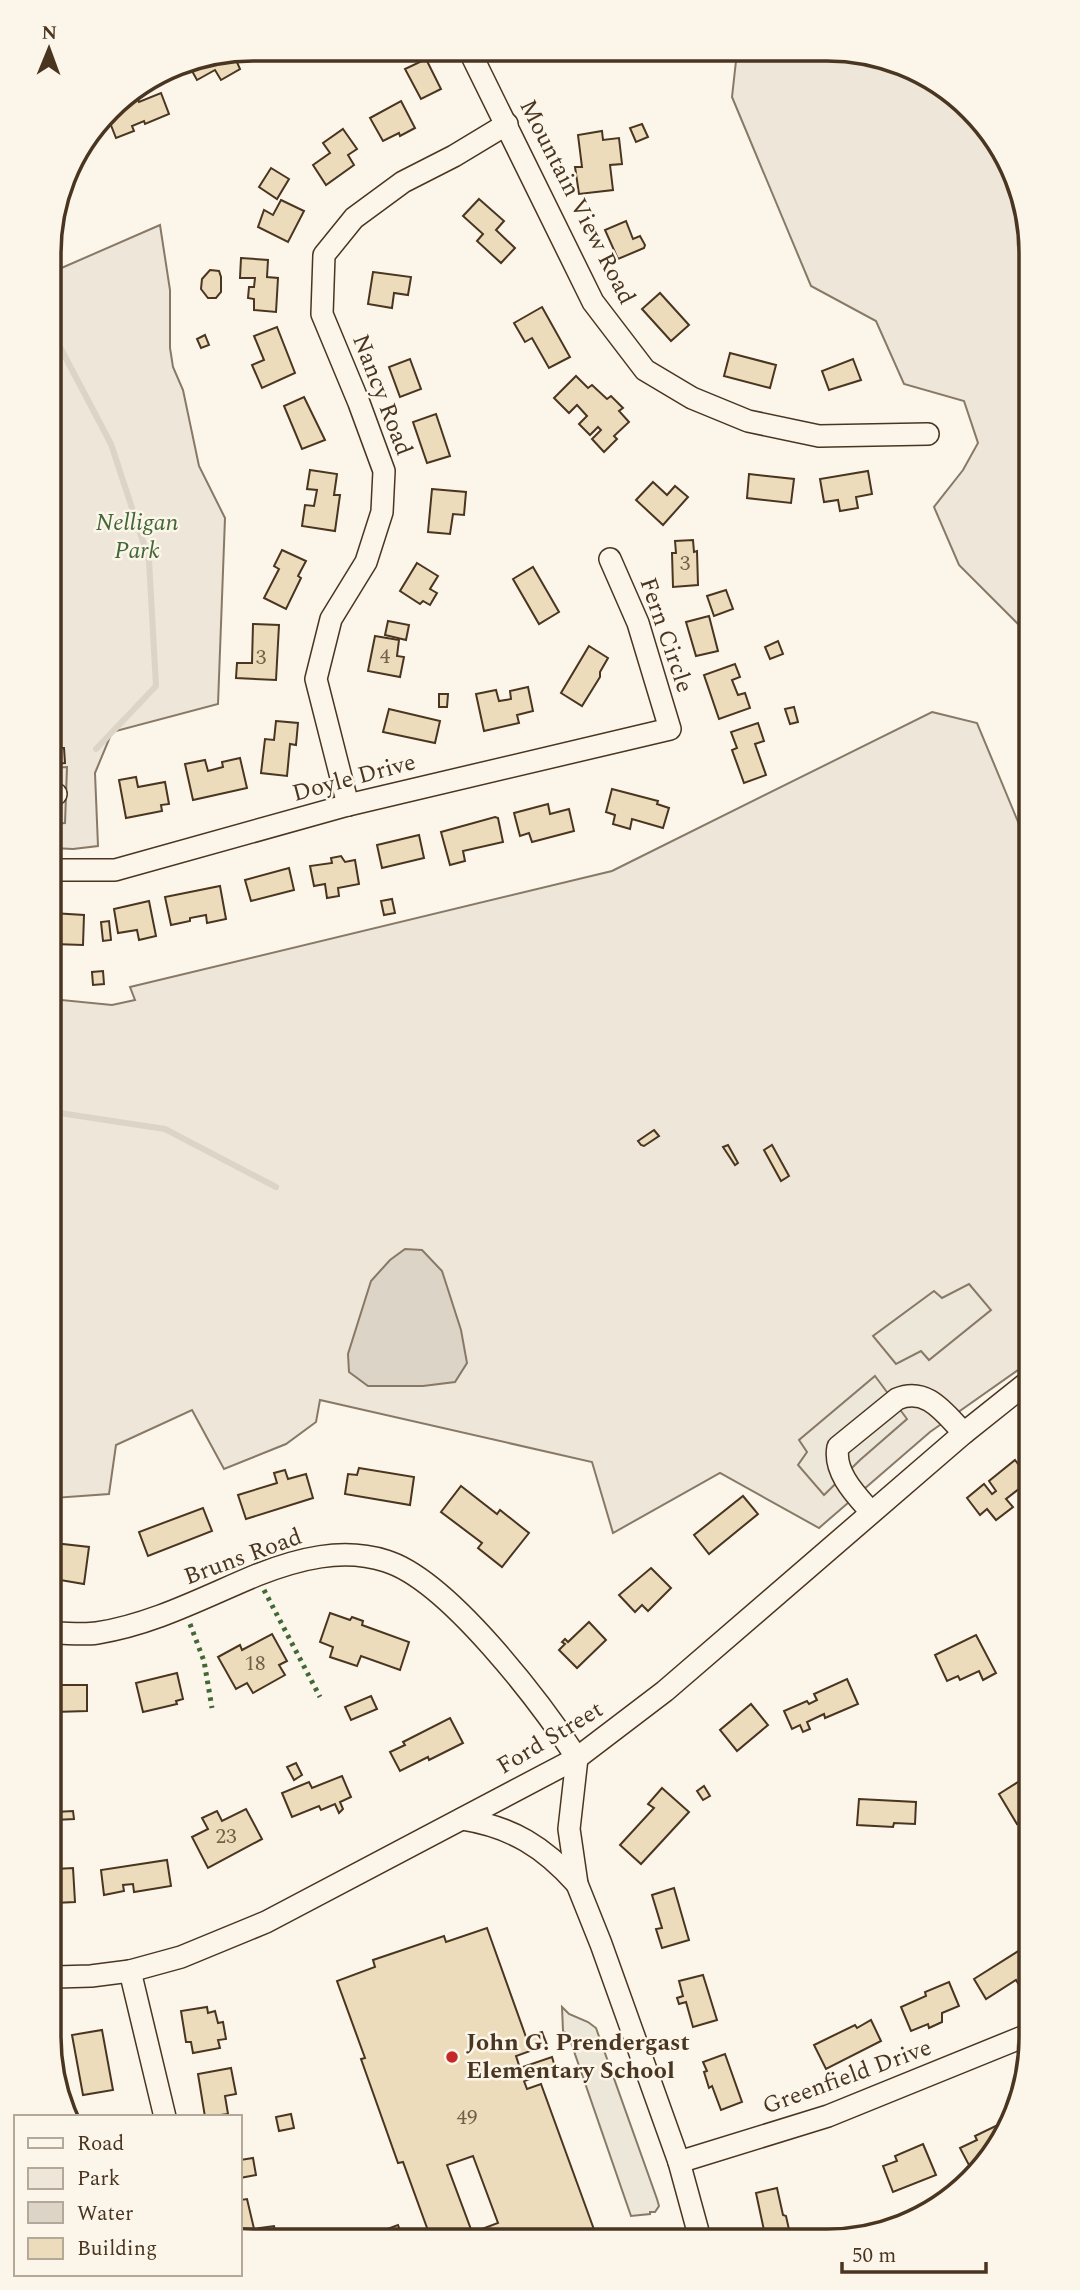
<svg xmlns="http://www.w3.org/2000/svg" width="1080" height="2290" viewBox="0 0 1080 2290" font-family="Spectral,serif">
<rect width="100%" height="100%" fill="#fbf6e9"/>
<g fill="#ede6d9" stroke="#887966" stroke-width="2">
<polygon points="737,52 867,53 962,100 1024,200 1025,631 959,565 934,507 963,470 978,443 964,401 904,384 876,321 811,286 732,97"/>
<polygon points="160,225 170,290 170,348 173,367 183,390 199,466 225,518 218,704 112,732 95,773 98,846 73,849 52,848 50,273"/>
<polygon points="932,712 977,723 1026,841 1028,1363 930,1432 819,1528 720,1473 613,1533 592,1462 320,1400 316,1422 286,1444 224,1469 192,1410 116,1445 109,1494 54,1498 52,999 112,1005 135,1000 130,987 612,871"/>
</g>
<g fill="#ede7d9" stroke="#887966" stroke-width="2">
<polygon points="67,767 65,823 52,824 51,768"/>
<polygon points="969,1284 991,1310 929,1360 921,1351 896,1364 873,1336 934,1291 942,1298"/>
<polygon points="875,1376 907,1419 860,1460 824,1495 798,1465 807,1452 799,1440"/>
<polygon points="562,2007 569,2014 588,2022 596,2028 657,2199 659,2206 655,2212 650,2212 650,2214 631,2216 568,2034 563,2031"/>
</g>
<polygon fill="#dcd4c6" stroke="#887966" stroke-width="2" points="405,1249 422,1250 442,1271 461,1330 467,1363 455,1382 423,1386 368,1386 349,1372 348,1354 371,1281 390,1260"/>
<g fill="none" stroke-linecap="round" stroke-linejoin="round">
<g stroke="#dcd4c6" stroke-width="6">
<polyline points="50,328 111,444 149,560 156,686 96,749"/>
<polyline points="53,1112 165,1129 276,1187"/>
</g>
</g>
<g fill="#ecdcbc" stroke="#4a3520" stroke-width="2" fill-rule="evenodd">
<polygon points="233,53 240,69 221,80 215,70 197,80 187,62"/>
<polygon points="426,59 441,89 421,99 405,69"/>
<polygon points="134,90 139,102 161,93 169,114 145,124 144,121 132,126 134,131 116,138 107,115 118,100"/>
<polygon points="401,101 415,128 400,136 399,133 383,141 370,118"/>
<polygon points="642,124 648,137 636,142 630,128"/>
<polygon points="343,129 357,149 348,155 354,165 326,185 313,165 330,153 323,143"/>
<polygon points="602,131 603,140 619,138 622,164 610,165 613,190 579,194 575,167 582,167 578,135"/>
<polygon points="271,168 289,179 277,199 259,187"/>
<polygon points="479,199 504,221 496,230 515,248 501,263 477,241 483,234 463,216"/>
<polygon points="281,200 304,211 288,242 258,227 264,210 273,215"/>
<polygon points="626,221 633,239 640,236 645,245 644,248 618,259 605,230"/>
<polygon points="241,258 268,260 267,277 278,278 276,312 254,310 254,299 248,298 249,287 254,287 255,278 240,278"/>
<polygon points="210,270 219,271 221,277 221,292 216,298 208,298 201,289 202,279"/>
<polygon points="373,272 411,277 408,295 394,293 392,308 368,304"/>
<polygon points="660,293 689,325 671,341 642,309"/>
<polygon points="542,307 570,357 549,368 532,338 525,342 514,323"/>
<polygon points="277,327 295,373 262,388 252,365 264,360 254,336"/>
<polygon points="205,335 209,345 201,348 197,339"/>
<polygon points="730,353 776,365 770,388 724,376"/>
<polygon points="410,359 421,389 400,397 389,367"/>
<polygon points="853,359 861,380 829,390 822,371"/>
<polygon points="576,376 588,388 592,385 607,399 611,396 623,408 619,411 629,422 614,436 617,439 604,452 592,439 601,430 598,427 590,435 579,424 587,416 577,405 569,413 554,398"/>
<polygon points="304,397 325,440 302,449 284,406"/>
<polygon points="436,414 450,456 427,463 413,422"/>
<polygon points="310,470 337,474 334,495 340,495 335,531 302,526 305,505 314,506 317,490 307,489"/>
<polygon points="868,471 872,494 856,497 858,508 840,511 838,500 824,502 820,479"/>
<polygon points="749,474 794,479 791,503 747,498"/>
<polygon points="653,482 667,495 675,486 688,497 663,525 636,500"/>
<polygon points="432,489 466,492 464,515 453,514 450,534 428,532"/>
<polygon points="693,540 694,552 697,551 698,585 673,587 672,553 676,553 675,541"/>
<polygon points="282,550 306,561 298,576 301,578 286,609 264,598 279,569 274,566"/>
<polygon points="417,563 438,576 430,589 437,593 430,605 423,601 420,604 400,591"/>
<polygon points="533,567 559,612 539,624 513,579"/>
<polygon points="726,590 733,609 714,616 707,596"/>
<polygon points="709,616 718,651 696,656 686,622"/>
<polygon points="388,621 409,625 406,640 385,635"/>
<polygon points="253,624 279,625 276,680 236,678 237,663 252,663"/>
<polygon points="375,636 399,640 397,656 404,657 400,677 368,671"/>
<polygon points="778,641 783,654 770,659 765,647"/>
<polygon points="589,646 608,658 600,672 600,677 582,706 561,693"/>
<polygon points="735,664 740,677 732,680 738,695 745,693 750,708 719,719 704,675"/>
<polygon points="528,687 533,711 517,715 519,723 484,731 476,694 496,690 499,701 511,699 510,691"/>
<polygon points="439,694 448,694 447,707 439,707"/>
<polygon points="794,707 798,722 790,724 785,709"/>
<polygon points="389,709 440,721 435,743 383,732"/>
<polygon points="276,721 298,723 296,745 290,744 287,776 261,773 265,739 274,740"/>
<polygon points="758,723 764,741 755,744 766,775 744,783 732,750 737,748 731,732"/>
<polygon points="51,748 64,748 65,763 51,764"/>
<polygon points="240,758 247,788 193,800 185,764 205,760 208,771 223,767 222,762"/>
<polygon points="136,777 138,787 165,782 169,804 161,805 162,811 126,818 119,780"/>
<polygon points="612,789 658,801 657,804 669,808 663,828 632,819 630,829 613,824 615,815 606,812"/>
<polygon points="548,804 550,814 569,809 574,831 532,842 529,833 520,836 514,813"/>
<polygon points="495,817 498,818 503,842 463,851 465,861 450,865 441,832"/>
<polygon points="419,835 424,858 382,868 377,845"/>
<polygon points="341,856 345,862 355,860 359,884 338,888 339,896 327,898 325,884 314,886 310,866 332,863 331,858"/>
<polygon points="289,868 294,890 251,901 245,880"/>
<polygon points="220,886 226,919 207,923 206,915 190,918 190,921 171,925 165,897"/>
<polygon points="392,899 395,913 384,915 381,901"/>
<polygon points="149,901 156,936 139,940 137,930 118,933 114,909"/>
<polygon points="52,913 84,915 83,945 54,944 55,938 52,938"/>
<polygon points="109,921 111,940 103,941 101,922"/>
<polygon points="103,971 104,984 93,985 92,972"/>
<polygon points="654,1130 659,1136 644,1146 641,1145 638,1141"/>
<polygon points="728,1145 738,1163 735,1165 723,1147"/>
<polygon points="772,1145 789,1176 781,1181 764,1150"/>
<polygon points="1015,1460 1028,1477 1029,1481 1006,1499 1013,1507 996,1520 987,1509 980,1515 967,1498 984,1484 992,1494 996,1491 989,1481"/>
<polygon points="359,1468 414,1477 410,1505 345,1494 348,1474 357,1475"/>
<polygon points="285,1470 288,1479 306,1474 313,1498 246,1519 238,1495 277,1483 274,1473"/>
<polygon points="461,1486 497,1514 500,1510 529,1533 502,1567 478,1548 482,1543 441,1512"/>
<polygon points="743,1496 758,1514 709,1554 694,1535"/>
<polygon points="203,1508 212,1531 148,1556 139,1532"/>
<polygon points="54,1543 89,1547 84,1584 60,1580 61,1573 54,1572"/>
<polygon points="651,1568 671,1588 648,1611 642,1605 635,1612 619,1595"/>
<polygon points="330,1613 350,1620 352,1617 363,1621 362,1625 409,1642 400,1670 361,1656 357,1666 330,1657 333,1647 320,1642"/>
<polygon points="589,1622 606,1640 577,1668 559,1650 565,1644 562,1642 565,1639 568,1642"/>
<polygon points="272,1634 287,1661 279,1665 285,1675 253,1693 247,1683 236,1689 218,1657 240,1645 242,1650"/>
<polygon points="976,1635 996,1673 983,1680 979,1671 960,1680 958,1676 947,1681 935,1655"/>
<polygon points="177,1673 183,1699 176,1701 177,1704 143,1712 136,1683"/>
<polygon points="847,1679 858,1704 825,1718 824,1714 807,1722 810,1729 803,1732 800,1725 792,1729 784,1711 807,1701 809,1704 817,1700 814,1694"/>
<polygon points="55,1685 87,1685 87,1711 55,1712"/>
<polygon points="371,1696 377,1709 351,1720 345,1707"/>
<polygon points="751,1704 768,1725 737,1751 720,1730"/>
<polygon points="450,1718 463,1743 429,1760 428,1757 400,1771 390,1752 405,1745 403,1742"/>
<polygon points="296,1763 302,1775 294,1780 287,1767"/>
<polygon points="342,1776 351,1797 340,1802 343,1809 339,1813 335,1804 321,1810 319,1806 292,1817 282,1793 309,1782 312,1788"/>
<polygon points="1026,1777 1030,1780 1030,1816 1017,1824 999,1794"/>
<polygon points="704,1786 710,1796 703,1800 697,1791"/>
<polygon points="662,1788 689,1812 641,1864 620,1845 654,1808 648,1804"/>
<polygon points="859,1799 916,1802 915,1824 894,1823 893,1827 857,1825"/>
<polygon points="246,1809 262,1839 208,1868 192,1837 208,1829 202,1818 217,1811 222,1821"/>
<polygon points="73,1811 74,1819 55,1820 55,1812"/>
<polygon points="167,1860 171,1886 134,1892 133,1884 123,1885 124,1891 104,1895 101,1870"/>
<polygon points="73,1868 75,1902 55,1903 55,1869"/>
<polygon points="674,1888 689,1940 662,1948 656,1929 662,1928 652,1895"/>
<path d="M487,1928l39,109 16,-5 5,13 -31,11 4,12 32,-11 4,13 -32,11 3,8 14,-5 55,151 -166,1 -27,-74 -5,1 -37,-104 4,-1 -28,-77 38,-14 -2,-7 71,-24 2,6zM473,2156l25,67 -24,9h-2l-25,-67z"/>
<polygon points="1028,1945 1030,1949 1030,1978 1019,1985 1016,1980 986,1999 974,1979"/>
<polygon points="703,1975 717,2020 693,2027 686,2002 679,2004 677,1998 683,1996 679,1981"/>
<polygon points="949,1982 959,2006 942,2013 942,2022 929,2028 928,2024 911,2031 901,2007 926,1996 925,1992"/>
<polygon points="207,2007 208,2013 215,2011 218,2023 223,2022 226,2039 218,2040 220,2048 193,2053 191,2042 186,2042 181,2011"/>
<polygon points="871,2020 881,2041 826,2069 814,2045 855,2025 857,2028"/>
<polygon points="102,2030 113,2090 83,2095 72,2035"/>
<polygon points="725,2054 742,2102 721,2110 712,2086 709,2088 704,2072 707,2071 703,2062"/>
<polygon points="231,2068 236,2094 225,2096 228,2114 205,2117 198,2074"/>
<polygon points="291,2114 294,2128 279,2131 276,2117"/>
<polygon points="1005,2118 991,2157 970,2167 960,2148 977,2140 975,2136 1000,2124 999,2121"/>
<polygon points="923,2144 936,2175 893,2192 883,2166 897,2161 895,2156"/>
<polygon points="253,2158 256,2175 240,2178 240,2160"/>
<polygon points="777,2188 783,2215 786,2216 790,2234 765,2235 756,2193"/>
<polygon points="247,2199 256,2237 240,2237 240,2200"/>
<polygon points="398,2225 402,2236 377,2236 376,2233"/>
<polygon points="274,2226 276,2237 261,2237 259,2228"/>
</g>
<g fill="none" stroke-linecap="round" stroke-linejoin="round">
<defs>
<g id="minor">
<polyline points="469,50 593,302 645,370 692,398 748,421 819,436 928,434"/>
<polyline points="51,794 56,794"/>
<polyline points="348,805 316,679 331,619 366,562 382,512 384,471 359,403 322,314 324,255 354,218 403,182 454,156 507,124"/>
<polyline points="52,870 115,870 348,805 670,729 638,623 610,559"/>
<path d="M871,1512c-15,-17 -38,-40 -33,-65l59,-48c30,-13 48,15 67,34"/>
<path d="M54,1633c14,0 29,2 43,0 57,-9 107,-36 160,-58 41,-16 85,-28 129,-14 62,19 155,142 191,197l-8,71 8,55 24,60 78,218 20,73"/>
<path d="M462,1819c50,8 82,28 115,65"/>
<polyline points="130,1971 165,2117"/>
<polyline points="56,1977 91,1976 130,1971 181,1957 266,1922 577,1758 665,1691 964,1433 1028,1382"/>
<polyline points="679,2162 828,2116 1030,2034"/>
</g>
</defs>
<use href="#minor" stroke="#4a3520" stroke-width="24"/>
<use href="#minor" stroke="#fbf6e9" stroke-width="21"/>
<g stroke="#436837" stroke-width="5" stroke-dasharray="3.5 5" stroke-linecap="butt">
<polyline points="264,1590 320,1697"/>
<polyline points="190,1624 204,1661 212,1708"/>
</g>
</g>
<circle fill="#c62828" stroke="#fbf6e9" stroke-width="2.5" cx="452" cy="2057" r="7"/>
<g text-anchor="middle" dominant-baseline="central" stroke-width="5" stroke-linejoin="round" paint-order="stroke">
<g font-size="21" fill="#725f47">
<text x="685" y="564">3</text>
<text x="385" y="657">4</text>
<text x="261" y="658">3</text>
<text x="255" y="1664">18</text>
<text x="226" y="1837">23</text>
<text x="467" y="2118">49</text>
</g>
<g font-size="24" fill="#4a3520" stroke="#fbf6e9">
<text transform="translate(577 202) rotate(63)">Mountain View Road</text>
<text transform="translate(382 395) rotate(69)">Nancy Road</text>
<text transform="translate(666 635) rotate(71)">Fern Circle</text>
<text transform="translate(354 778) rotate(-15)">Doyle Drive</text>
<text transform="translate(243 1557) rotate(-20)">Bruns Road</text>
<text transform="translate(550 1738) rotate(-31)">Ford Street</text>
<text transform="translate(847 2077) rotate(-20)">Greenfield Drive</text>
</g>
<g font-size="24" font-style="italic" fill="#436837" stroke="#fbf6e9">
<text x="137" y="523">Nelligan<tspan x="137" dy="28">Park</tspan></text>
</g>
<g font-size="24" font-weight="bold" fill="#4a3520" stroke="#fbf6e9" text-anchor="start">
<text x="466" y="2043">John G. Prendergast<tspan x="466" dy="28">Elementary School</tspan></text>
</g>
</g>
<path d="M0 0H1080V2290H0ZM253 61H827A192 192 0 0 1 1019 253V2037A192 192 0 0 1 827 2229H253A192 192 0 0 1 61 2037V253A192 192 0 0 1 253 61Z" fill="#fbf6e9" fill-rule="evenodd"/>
<path fill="none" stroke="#4a3520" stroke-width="3.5" d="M253 61H827A192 192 0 0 1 1019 253V2037A192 192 0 0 1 827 2229H253A192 192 0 0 1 61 2037V253A192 192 0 0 1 253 61Z"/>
<rect x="14" y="2115" width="228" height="161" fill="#fbf6e9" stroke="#b4a999" stroke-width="2"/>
<rect x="28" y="2138" width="35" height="10" fill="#fbf6e9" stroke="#b4a999" stroke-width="2"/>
<text x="77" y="2150" font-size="21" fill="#4a3520">Road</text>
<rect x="28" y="2168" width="35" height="21" fill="#ede6d9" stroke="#b4a999" stroke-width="2"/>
<text x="77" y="2185" font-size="21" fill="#4a3520">Park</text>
<rect x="28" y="2202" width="35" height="21" fill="#dcd4c6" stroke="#b4a999" stroke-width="2"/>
<text x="77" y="2220" font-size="21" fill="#4a3520">Water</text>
<rect x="28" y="2238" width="35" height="21" fill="#ecdcbc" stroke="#b4a999" stroke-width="2"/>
<text x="77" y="2255" font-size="21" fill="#4a3520">Building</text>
<g transform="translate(49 49) rotate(1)" stroke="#fbf6e9" stroke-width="5" paint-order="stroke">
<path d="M0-5L12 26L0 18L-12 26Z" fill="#4a3520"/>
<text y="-10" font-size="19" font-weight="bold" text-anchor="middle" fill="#4a3520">N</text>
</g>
<path d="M842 2262v10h144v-10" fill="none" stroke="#4a3520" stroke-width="3.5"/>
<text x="852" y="2262" font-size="21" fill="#4a3520" stroke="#fbf6e9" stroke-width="5" paint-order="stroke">50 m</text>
</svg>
